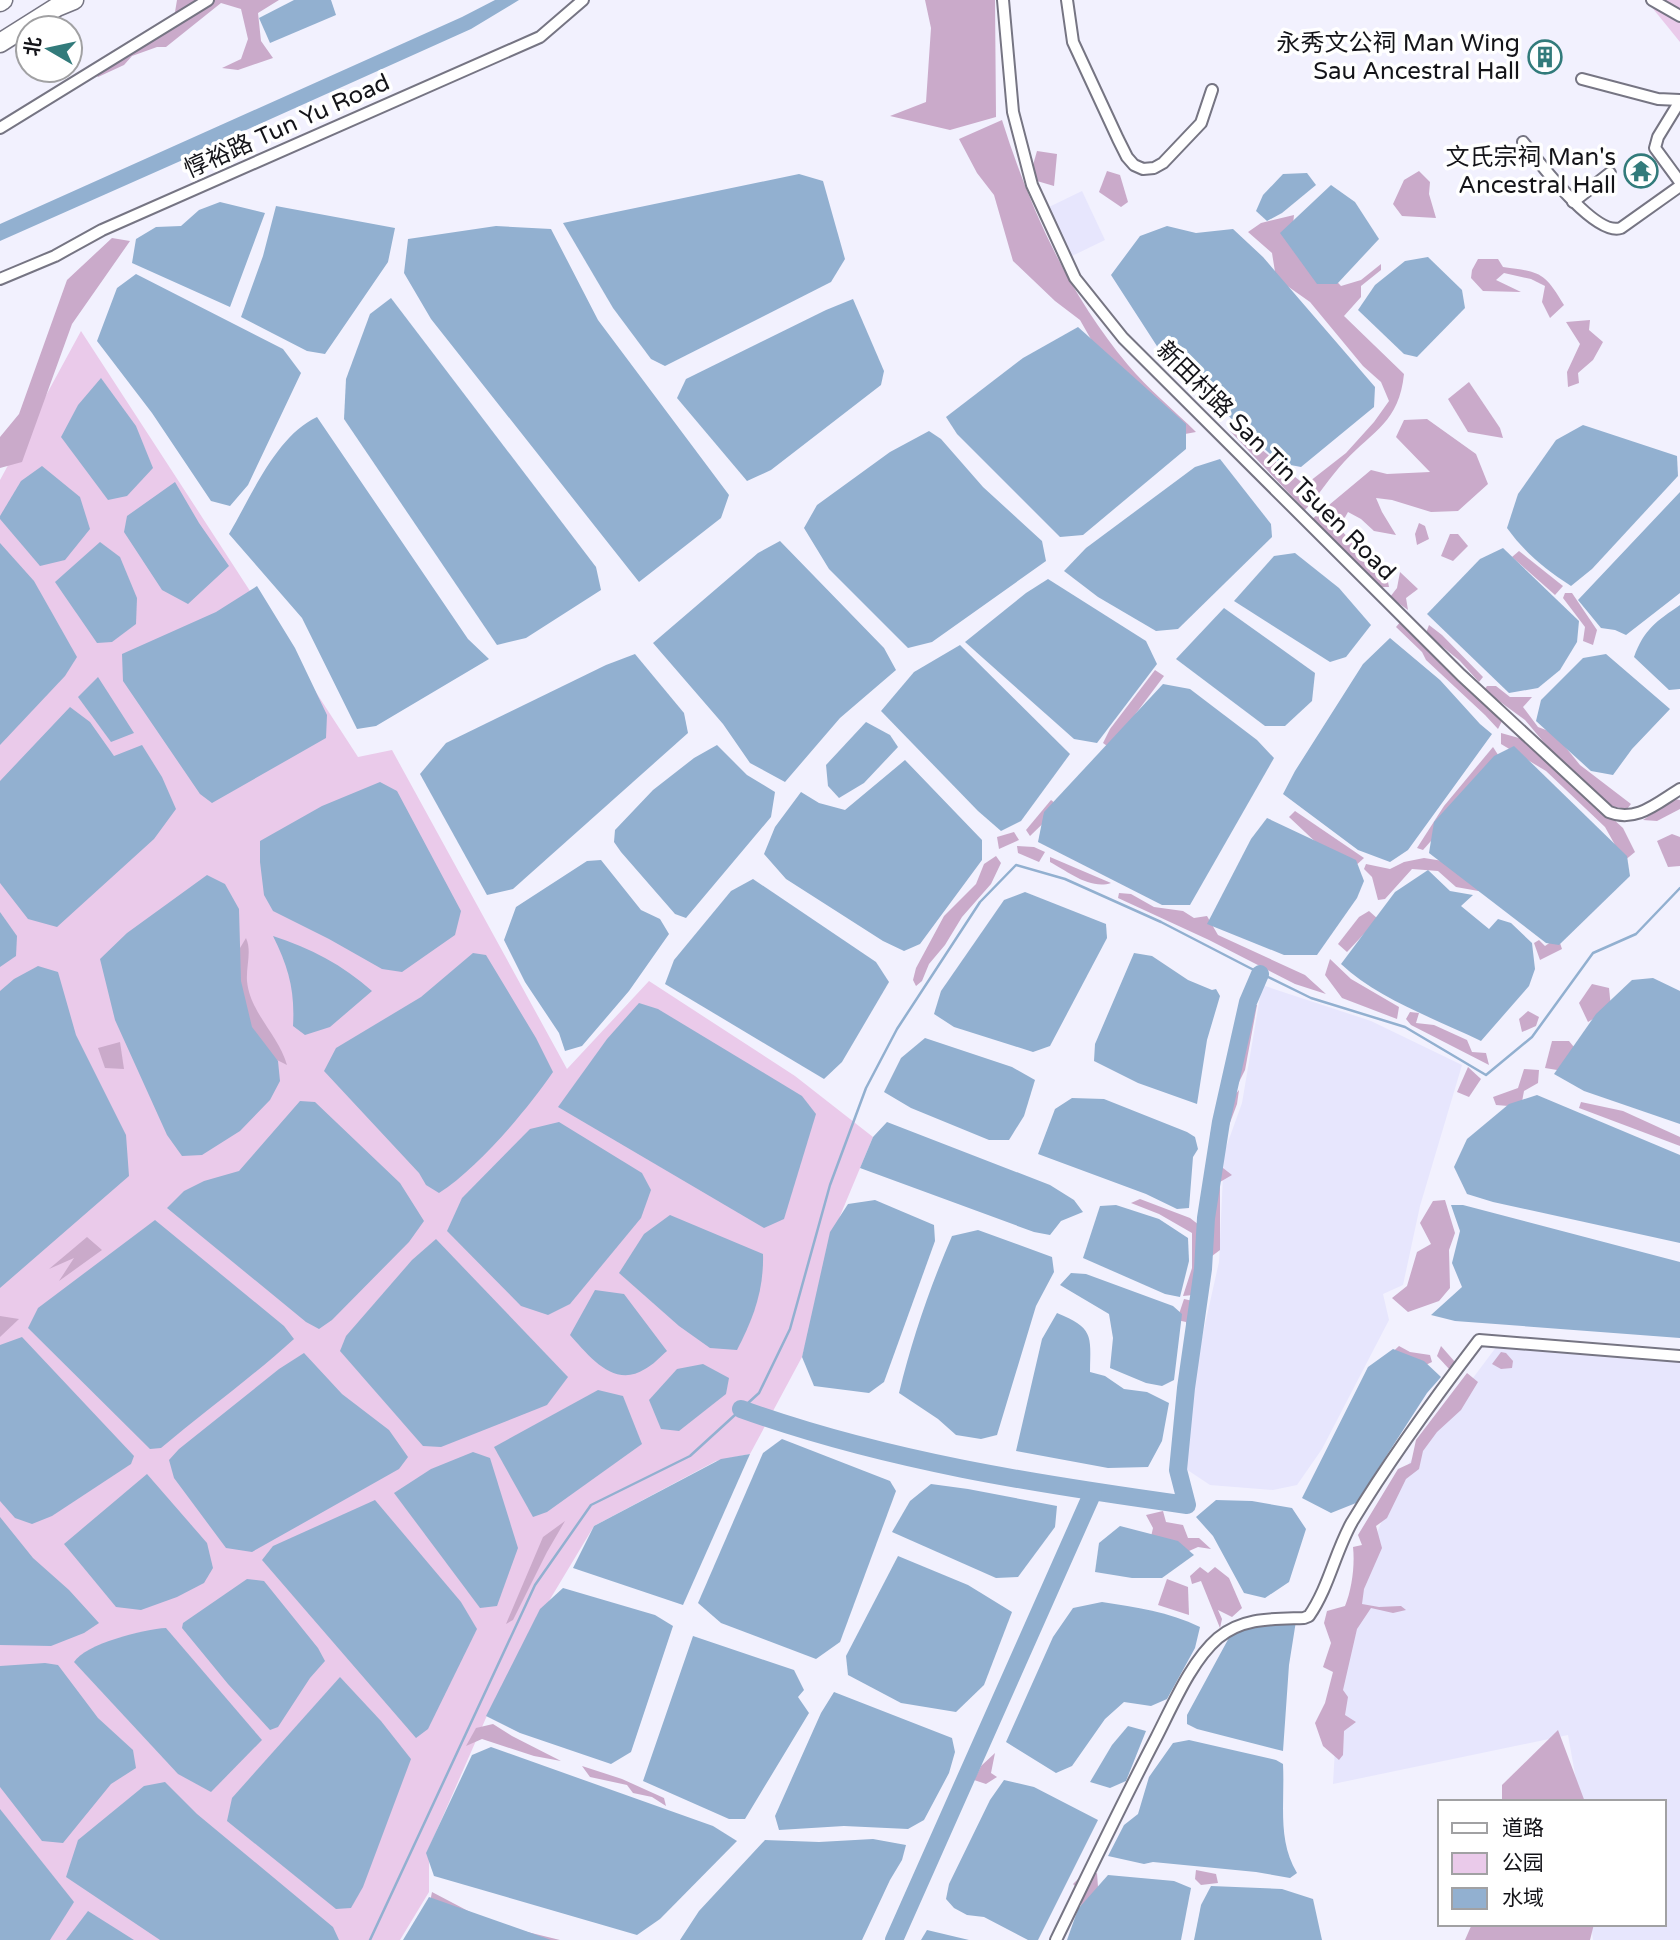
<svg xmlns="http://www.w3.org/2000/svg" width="1680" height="1940" viewBox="0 0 1680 1940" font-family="'Varela Round','Noto Sans SC',sans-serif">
<rect width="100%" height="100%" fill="#f2f1fe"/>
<g fill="#e7e6fd">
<polygon points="1082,191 1105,240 1072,256 1049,207"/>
<polygon points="1262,985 1371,1021 1462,1065 1420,1206 1403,1285 1383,1294 1389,1320 1322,1449 1297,1485 1273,1490 1210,1485 1183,1467 1199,1351 1219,1262 1224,1153 1242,1103"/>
<polygon points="1497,1346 1680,1358 1680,1940 1593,1940 1591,1924 1664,1924 1664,1802 1580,1802 1568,1735 1333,1784 1340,1660 1362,1568 1403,1471"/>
</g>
<g fill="#eacaea">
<polygon points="1646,0 1680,0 1680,42"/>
<polygon points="81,331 358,757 392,750 567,1069 649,981 795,1076 873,1137 840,1216 802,1357 750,1454 716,1461 594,1526 549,1601 489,1711 429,1848 429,1892 400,1940 0,1940 0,480"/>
</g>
<g fill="#caaaca">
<polygon points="177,0 279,0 258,13 261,41 273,58 238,70 222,68 241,59 248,39 241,9 221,3 166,47 157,47 132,56 124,65 98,77 90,69 174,18"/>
<polygon points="925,0 995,0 996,117 950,130 890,116 926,102 931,28"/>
<path d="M1002,120c28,89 66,173 126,245 20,24 46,45 68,67l-22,4 -61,-58 -33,-58 -25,-19 -42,-40 -19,-66 -17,-22 -18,-34z"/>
<polygon points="1037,151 1057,154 1054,186 1037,181 1033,165"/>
<polygon points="1107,171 1120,175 1128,202 1121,207 1099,192"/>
<polygon points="1419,171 1430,182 1429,194 1436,218 1402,216 1393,204 1404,180"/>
<path d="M1294,215l-2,19 49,52 20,-6 20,-16v6l-20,16v11l-17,19 60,58c-5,48 -30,56 -60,88 -14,15 -25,33 -39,48l-75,-79 4,-4 71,58 41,-32 28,-31 15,-21 -8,-19 -18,-16 -53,-64 -34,-24 -4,-25 -24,-21 13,-9z"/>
<polygon points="112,238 130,241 72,324 22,462 0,468 0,437 19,414 67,280"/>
<path d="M1478,259h20l5,8c38,5 41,5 61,38l-14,13 -8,-16 3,-16 -14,-7 -27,-6 -8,7 25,12 -38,-1 -12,-13 1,-8z"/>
<polygon points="1590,320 1589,330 1603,342 1593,360 1578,373 1579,383 1568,387 1567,372 1580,344 1566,322"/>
<polygon points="1469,382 1500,428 1503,438 1468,432 1448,399"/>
<polygon points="1427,419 1476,454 1488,484 1458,511 1431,512 1392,500 1376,498 1382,512 1396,535 1374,531 1361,519 1348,512 1339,528 1352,542 1385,566 1389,587 1380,587 1311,520 1371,470 1387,474 1430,472 1396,437 1404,420"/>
<polygon points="1419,523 1425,526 1429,539 1417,545 1415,534"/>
<polygon points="1450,534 1458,534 1468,546 1453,561 1441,556"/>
<polygon points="1519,551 1563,586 1555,595 1512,557"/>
<polygon points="1400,572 1418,589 1406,598 1408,610 1390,597 1397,588"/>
<polygon points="1565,593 1572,593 1597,630 1593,645 1583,641 1585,627 1563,598"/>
<polygon points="1402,620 1503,719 1498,729 1485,715 1426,660 1422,652 1396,627"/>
<polygon points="1429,625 1442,635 1483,677 1479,682 1460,661 1426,633"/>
<polygon points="1155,670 1164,676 1110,748 1103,743 1110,729"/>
<polygon points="1487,686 1496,686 1510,697 1532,697 1523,707 1538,727 1554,733 1580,765 1631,804 1627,809 1610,806 1552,752 1525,720 1484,690"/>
<polygon points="1501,733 1526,740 1623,828 1635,852 1624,861 1605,827 1546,771 1501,744"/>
<polygon points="1493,747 1502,761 1423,850 1417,848 1444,806"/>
<polygon points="1674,799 1680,800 1680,809 1657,821 1643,820"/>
<polygon points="1051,800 1060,807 1030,836 1026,830"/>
<polygon points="1295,811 1364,858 1353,868 1322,848 1289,817"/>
<polygon points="1014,832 1019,840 999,849 997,837"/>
<polygon points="1672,834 1680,837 1680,866 1668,867 1657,841"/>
<polygon points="1017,846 1034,847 1045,852 1039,862 1018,853"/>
<polygon points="996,856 1001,863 991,884 962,917 945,945 929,964 922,981 916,986 913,980 916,968 944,916 976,884 984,864"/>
<path d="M1050,857l61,26c-21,7 -44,-12 -61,-21z"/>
<polygon points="1424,858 1456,863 1484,892 1456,887 1438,871 1412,869 1385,899 1378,900 1372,877 1364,869 1366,864 1390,869 1404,862"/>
<polygon points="1119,893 1131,894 1154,907 1183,911 1194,918 1207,916 1218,935 1305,975 1326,994 1295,984 1209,940 1118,898"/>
<polygon points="1369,911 1378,919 1347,952 1338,944 1359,917"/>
<polygon points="1558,937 1562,949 1540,960 1534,943 1539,940 1545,946"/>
<path d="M246,938c6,13 0,28 1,43 3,32 31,53 40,84l-26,-13 -15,-29 -9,-70z"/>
<polygon points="1330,959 1351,979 1399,1007 1397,1019 1342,998 1325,975"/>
<polygon points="1592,984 1609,988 1611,1008 1588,1022 1579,1003"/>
<polygon points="1254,1005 1257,1005 1245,1070 1236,1088 1249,1017"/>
<polygon points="1528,1011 1539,1017 1536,1026 1522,1032 1519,1019"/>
<polygon points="1410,1012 1419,1013 1416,1023 1434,1025 1467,1040 1472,1052 1486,1053 1489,1065 1411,1025 1406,1019"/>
<polygon points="1552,1041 1569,1041 1578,1052 1569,1072 1545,1068"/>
<polygon points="120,1042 124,1069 105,1068 98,1048"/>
<polygon points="1468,1067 1481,1079 1469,1097 1457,1092"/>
<polygon points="1524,1069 1539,1070 1538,1083 1524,1091 1521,1107 1496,1105 1493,1097 1518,1088"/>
<polygon points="1239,1090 1237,1104 1222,1144 1210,1135 1220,1098 1233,1097"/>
<polygon points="1581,1102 1623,1111 1680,1137 1680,1146 1579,1108"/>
<polygon points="1222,1157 1223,1168 1232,1175 1220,1182 1220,1250 1212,1256 1209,1242 1216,1177 1211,1162"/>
<polygon points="1140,1199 1190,1218 1199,1225 1197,1231 1202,1235 1197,1252 1206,1281 1203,1294 1183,1296 1192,1268 1192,1233 1159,1214 1131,1203"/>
<polygon points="1445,1200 1455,1233 1449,1250 1450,1288 1439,1301 1408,1312 1392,1298 1407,1286 1417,1252 1431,1244 1420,1223 1433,1201"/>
<polygon points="87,1237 102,1250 59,1281 74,1258 49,1269"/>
<polygon points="1184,1299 1202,1303 1203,1311 1197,1340 1186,1343 1186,1322 1177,1320"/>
<polygon points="0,1316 19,1319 0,1337"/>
<polygon points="1399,1346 1410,1352 1430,1355 1432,1362 1415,1370 1383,1361"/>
<polygon points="1441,1346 1455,1362 1451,1371 1437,1356"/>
<polygon points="1501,1352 1506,1353 1513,1361 1512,1368 1501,1369 1492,1364"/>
<path d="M1467,1373l11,9 -17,28 -24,22 -14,19 -4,18 -13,10 -19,39 -11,8 6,22 -18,41 -2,15 17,3 22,-1 5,4 -13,3 -22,-5 -14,21 -14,61 5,7 -3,18 11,7 -12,9 -1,24 -4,5 -16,-14 -8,-23 10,-20 8,-31 -10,-5 8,-24 -7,-20 3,-12 18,-5c7,-17 10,-41 8,-59l9,-2 -4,-10 40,-66 13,-6 5,-23z"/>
<polygon points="1163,1511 1166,1522 1183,1525 1188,1538 1199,1538 1211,1549 1198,1547 1171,1559 1150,1541 1153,1528 1146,1515"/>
<polygon points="565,1521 547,1552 513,1620 506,1624 543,1537"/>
<polygon points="1200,1567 1208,1573 1215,1567 1229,1578 1242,1608 1232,1617 1218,1610 1222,1619 1220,1628 1201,1581 1192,1584 1190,1576"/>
<polygon points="1167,1579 1188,1587 1189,1615 1158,1605"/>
<polygon points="493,1724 512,1736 561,1761 534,1756 482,1739 466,1746 476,1728"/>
<polygon points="1558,1730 1585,1802 1502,1802 1502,1785"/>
<polygon points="995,1753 991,1773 997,1777 986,1784 974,1780 981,1766"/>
<polygon points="582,1766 622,1779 664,1798 666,1806 652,1797 633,1793 627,1785 590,1777"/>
<polygon points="1196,1870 1216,1874 1218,1883 1201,1885 1195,1879"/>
<polygon points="1097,1873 1098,1887 1080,1911 1083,1894 1073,1884 1080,1877"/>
<polygon points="432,1892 491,1923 560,1940 520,1940 430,1902"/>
<polygon points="1472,1924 1594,1924 1590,1940 1465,1940"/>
</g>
<g fill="#92b0d0">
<polygon points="294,0 331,0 336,15 270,43 259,18"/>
<polygon points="495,0 519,0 471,29 244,131 248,139 225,149 221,143 0,241 0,224 462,17"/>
<polygon points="1307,173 1316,185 1282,213 1267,221 1256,211 1263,195 1283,174"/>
<polygon points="799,174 823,181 845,259 831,282 665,366 651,359 613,308 563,223"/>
<polygon points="1331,185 1355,202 1379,239 1337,284 1317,284 1280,233"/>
<polygon points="220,202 265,213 230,307 132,263 136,239 156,227 181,226 199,210"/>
<polygon points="276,206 395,228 388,262 325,354 307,351 241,317 263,256"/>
<polygon points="496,226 551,229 598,320 729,495 721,518 639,582 431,319 404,273 408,239"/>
<polygon points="1167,226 1196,233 1233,229 1263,257 1375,387 1374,407 1301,467 1280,463 1164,357 1111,275 1140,236"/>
<polygon points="1428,257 1462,290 1465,308 1417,357 1404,354 1358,310 1375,285 1405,261"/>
<polygon points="136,274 283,349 301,373 248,485 230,506 211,501 152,413 97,341 117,288"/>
<polygon points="391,298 596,567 601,590 526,638 497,645 344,419 346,379 370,314"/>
<polygon points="853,299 884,371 881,385 771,470 747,481 677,398 686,379 826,310"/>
<polygon points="1078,327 1186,424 1186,449 1083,535 1060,537 957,434 946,417 1023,358"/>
<polygon points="101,378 136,426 153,468 127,496 108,500 61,437 78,405"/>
<path d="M317,417l151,222 21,20 -113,67 -19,3 -55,-111 -73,-84c23,-39 47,-98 88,-117z"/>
<path d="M1583,425l94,31 1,20 -86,93 -21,17c-26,-17 -46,-33 -64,-58l11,-34 38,-54z"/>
<polygon points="929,431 941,439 983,487 1042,541 1046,561 932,642 908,648 829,569 804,528 817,505 890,452"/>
<polygon points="1220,459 1271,524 1272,537 1178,629 1156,631 1098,597 1064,571 1086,548 1195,467"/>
<polygon points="42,466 80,497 90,529 65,560 40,566 0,519 0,516 21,481"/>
<polygon points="175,482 199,523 229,566 188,604 162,590 124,532 127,516"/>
<polygon points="1680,492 1680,593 1626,635 1615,630 1601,628 1578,600"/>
<polygon points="780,541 884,648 896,670 840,718 785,782 750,763 723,724 653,643 758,553"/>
<polygon points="100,542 120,557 137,598 136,624 112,642 97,643 55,582"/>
<polygon points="0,543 34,581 77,657 65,676 0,745"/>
<polygon points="1503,548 1579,621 1577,642 1560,670 1538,688 1509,693 1427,614 1480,559"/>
<polygon points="1295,553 1339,588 1371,625 1346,657 1330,662 1234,601 1274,556"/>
<polygon points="1048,579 1146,641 1157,664 1097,743 1074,739 965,642 1026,593"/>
<polygon points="257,586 295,648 327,715 326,738 212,803 200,794 123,681 122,654 216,612"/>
<path d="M1680,605v84l-11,1 -35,-33c10,-28 23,-36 46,-52z"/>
<polygon points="1224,608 1315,673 1312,701 1285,726 1265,726 1176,659"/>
<polygon points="1390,638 1440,680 1480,724 1492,734 1408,850 1390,862 1358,850 1283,794 1295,771 1363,664"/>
<polygon points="960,645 1070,754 1021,821 1001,831 978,811 881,711 914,672"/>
<polygon points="635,654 684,713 688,733 513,889 487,895 420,774 446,743 606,665"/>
<polygon points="1606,654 1670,709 1632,749 1613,775 1591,771 1536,721 1541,700 1583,658"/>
<polygon points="98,677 134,733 111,742 78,697"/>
<polygon points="1163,684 1190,689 1257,740 1274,758 1190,905 1162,905 1038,842 1044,812"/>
<polygon points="70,707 90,722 114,756 142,745 162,777 176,809 154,839 57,927 28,919 0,883 0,781"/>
<polygon points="866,722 890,735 898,747 864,783 839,798 828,786 826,765"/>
<polygon points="717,745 747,775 775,792 771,817 686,918 675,914 621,852 614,842 615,830 653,790 694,758"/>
<polygon points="1514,746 1627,856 1630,876 1559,945 1546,943 1429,853 1434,822 1494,756"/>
<polygon points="905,760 982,840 982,860 920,944 904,951 883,941 786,879 764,854 775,827 801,792 819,803 845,810"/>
<polygon points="380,782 397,791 461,911 455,935 402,972 382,969 329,939 273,911 264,895 260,862 260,841 322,806"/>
<polygon points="1267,818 1356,860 1364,881 1357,898 1317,955 1284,955 1207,924 1251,839"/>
<polygon points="601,860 641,910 660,919 669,934 629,991 582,1046 565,1051 559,1033 525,982 504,940 516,907 587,861"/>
<path d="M1428,870l22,21 23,4 -12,11 28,23 9,-10 13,4 21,20 3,26 -6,17 -48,55c-45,-22 -103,-42 -140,-77l54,-72z"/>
<polygon points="207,875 225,884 239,909 241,981 252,1027 278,1061 280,1081 270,1100 240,1131 202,1155 182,1156 167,1135 115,1020 100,959 127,933"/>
<polygon points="753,879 876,962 889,982 842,1062 824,1079 665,984 674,960 731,891"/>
<polygon points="1025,892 1106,924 1107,938 1050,1046 1033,1052 954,1027 934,1014 941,991 1004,900"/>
<polygon points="0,912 17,936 16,956 0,967"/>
<path d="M273,936c37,12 70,29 99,55l-42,36 -25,8 -12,-9c2,-35 -4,-58 -20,-90z"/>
<path d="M473,953l13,2 50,83 17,34c-26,38 -75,96 -114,121l-13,-8 -7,-12 -95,-102 12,-23 85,-51z"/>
<polygon points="1134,953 1152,956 1188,980 1212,990 1216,989 1220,996 1207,1040 1197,1104 1138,1083 1094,1061 1095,1044"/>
<polygon points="38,966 58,972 76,1035 126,1135 129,1176 0,1288 0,991 14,979"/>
<polygon points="1653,978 1680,991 1680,1124 1584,1091 1554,1074 1596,1014 1632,980"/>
<polygon points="639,1003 658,1009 802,1096 816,1114 784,1219 764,1228 558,1107 607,1039"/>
<polygon points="925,1038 1012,1067 1035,1080 1024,1116 1009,1140 989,1140 911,1108 884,1092 901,1058"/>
<polygon points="1537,1095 1680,1155 1680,1243 1493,1202 1467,1194 1454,1167 1467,1139 1509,1104"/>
<polygon points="1072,1098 1104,1099 1187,1132 1195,1137 1198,1149 1193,1157 1189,1208 1177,1209 1146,1194 1038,1154 1055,1109"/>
<polygon points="300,1101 315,1102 400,1183 424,1221 409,1242 332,1320 319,1329 306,1322 167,1208 184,1191 204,1181 239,1171"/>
<polygon points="559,1122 642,1173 651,1190 641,1218 570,1304 548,1315 521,1306 447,1231 462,1198 530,1129"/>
<polygon points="887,1122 1050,1185 1074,1200 1083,1212 1061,1221 1050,1235 1034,1232 860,1168 873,1137"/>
<polygon points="875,1200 934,1225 935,1241 884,1382 869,1393 814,1386 802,1357 830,1232 848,1204"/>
<polygon points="1116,1205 1159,1219 1188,1238 1189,1261 1180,1297 1165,1294 1083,1258 1100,1206"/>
<polygon points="1451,1205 1463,1205 1680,1262 1680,1338 1455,1321 1431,1315 1462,1287 1452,1263 1460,1231"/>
<path d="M670,1215l93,39c1,37 -10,65 -26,96l-27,-2 -31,-22 -60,-53 25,-39z"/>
<path d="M155,1220l129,106 10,13c-43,39 -89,72 -133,109l-11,1 -122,-121 10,-20z"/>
<path d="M978,1230l74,27 2,15 -18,34 -39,129 -16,4 -25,-4 -18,-16 -39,-26c13,-54 31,-106 53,-157z"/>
<polygon points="436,1239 568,1377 547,1405 441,1447 423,1446 340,1351 346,1336 412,1260"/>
<polygon points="1071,1273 1086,1274 1173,1306 1182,1314 1174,1380 1162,1386 1146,1383 1110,1368 1113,1338 1109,1314 1060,1285"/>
<path d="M595,1290l29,4 43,57c-7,6 -14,14 -22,18 -31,20 -56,-13 -75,-34z"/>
<path d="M1057,1313c36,15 34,21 33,59l15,4 19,13 23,3 22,11 -7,38 -14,26 -40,1 -92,-17 26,-112z"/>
<polygon points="22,1337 134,1456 131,1464 52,1516 32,1524 15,1518 0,1501 0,1345"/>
<polygon points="1393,1349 1424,1361 1441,1377 1427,1393 1356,1503 1331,1513 1302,1498 1368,1367"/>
<polygon points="304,1353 342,1394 389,1430 408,1457 399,1469 252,1552 226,1548 174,1478 169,1460 179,1449 279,1369"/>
<polygon points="703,1364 729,1378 726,1394 679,1431 661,1429 649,1400 677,1369"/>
<polygon points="598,1390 623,1396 642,1444 547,1512 533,1517 494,1447"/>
<polygon points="782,1439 890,1481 896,1491 840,1642 816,1659 721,1623 698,1603 763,1453"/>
<polygon points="473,1452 490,1458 518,1548 497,1606 480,1608 394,1493 431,1469"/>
<polygon points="750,1454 683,1605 573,1568 594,1526 721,1459"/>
<polygon points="147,1474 207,1543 213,1568 204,1583 177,1597 141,1610 116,1607 64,1544"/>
<polygon points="931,1484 968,1489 1057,1506 1055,1527 1018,1577 996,1578 892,1532 910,1501"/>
<polygon points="375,1500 461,1602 477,1629 428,1729 416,1738 262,1560 273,1546"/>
<polygon points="1216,1500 1252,1501 1292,1508 1306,1529 1289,1582 1265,1598 1244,1593 1213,1536 1196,1517"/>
<polygon points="0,1517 33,1558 69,1590 99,1623 84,1633 51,1646 0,1645"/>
<polygon points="1120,1526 1178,1541 1194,1555 1162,1578 1132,1578 1095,1572 1099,1543"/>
<polygon points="898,1556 968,1585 1012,1612 984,1685 956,1712 901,1703 848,1675 846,1656"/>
<polygon points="247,1579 264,1581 318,1648 325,1661 310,1678 278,1727 270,1730 228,1684 182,1628 183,1623"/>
<polygon points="563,1588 655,1615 673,1626 631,1752 611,1764 520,1733 486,1716 540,1609"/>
<path d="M1102,1602c34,5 67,10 98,25l-5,21 -28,51 -16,7 -27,-4 -19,17 -33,47 -16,7 -50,-31 47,-105 20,-29z"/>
<polygon points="1272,1614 1296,1621 1289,1665 1283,1751 1197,1729 1187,1724 1187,1715 1231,1634"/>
<path d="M166,1628l96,112 -51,52 -33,-18 -104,-112c11,-18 70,-33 92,-34z"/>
<polygon points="693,1636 794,1670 804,1690 798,1697 809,1713 745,1819 729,1819 643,1781"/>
<polygon points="45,1663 58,1665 98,1718 133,1750 136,1768 111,1784 63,1843 42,1841 0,1787 0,1666"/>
<polygon points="340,1677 381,1721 411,1759 363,1887 351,1908 336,1909 227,1821 232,1798"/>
<polygon points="834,1692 952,1738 955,1752 949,1773 924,1820 908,1829 844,1826 779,1830 775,1816 821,1713"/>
<polygon points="1128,1726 1146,1731 1126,1781 1110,1788 1090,1782 1112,1745"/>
<path d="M1189,1740l87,20 7,4c2,39 -6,76 14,109l-7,5 -34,-6 -103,-10 -9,2 -36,-8 16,-31 14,-11 11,-37 24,-34z"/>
<polygon points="491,1747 713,1826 737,1841 660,1919 637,1935 434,1876 426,1853 472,1755"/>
<polygon points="1004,1780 1034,1787 1098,1820 1038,1940 1028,1940 984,1917 967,1915 954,1908 946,1899 949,1884 990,1800"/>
<polygon points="165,1782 197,1814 333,1927 339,1940 160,1940 66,1877 78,1840 144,1786"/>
<polygon points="0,1809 74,1902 50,1940 0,1940"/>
<polygon points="873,1839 906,1845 902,1860 890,1880 862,1940 680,1940 699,1911 765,1840 819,1842"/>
<polygon points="1108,1875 1174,1881 1191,1888 1181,1940 1067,1940 1078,1909"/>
<polygon points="1211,1886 1282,1889 1313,1899 1322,1940 1194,1940 1201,1905"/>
<polygon points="429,1897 551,1940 403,1940"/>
<polygon points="88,1911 134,1940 66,1940"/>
<polygon points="927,1930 969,1940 921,1940"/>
</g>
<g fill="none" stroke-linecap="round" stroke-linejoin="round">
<polyline stroke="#92b0d0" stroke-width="2.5" points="370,1940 535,1585 591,1505 690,1456 759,1393 790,1329 830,1185 866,1088 897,1029 980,902 1016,865 1065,879 1161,922 1250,968 1311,998 1405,1027 1486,1075 1532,1037 1593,953 1636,934 1680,888"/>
<g stroke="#92b0d0" stroke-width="18">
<path d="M741,1409c145,52 295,75 446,96l-9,-35 8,-82 17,-119 3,-51 15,-96 27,-120 12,-28"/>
<polyline points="894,1940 1093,1492"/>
</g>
<defs>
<g id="minor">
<path d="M1003,0l10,112 19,73 43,93 48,60 338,337 148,137c27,11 48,-9 71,-23"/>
<polyline points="1067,0 1073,42 1118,139 1127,157 1134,165 1143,169 1154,168 1163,163 1201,123 1212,90"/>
<polyline points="1652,0 1680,16"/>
<polyline points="1582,79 1658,99 1680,100"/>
<polyline points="1680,101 1658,137 1655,148 1680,182"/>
<polyline points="0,128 208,0"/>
<path d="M1523,142c16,20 72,95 98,86l59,-42"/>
<polyline points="1573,202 1610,173"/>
<polyline points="0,279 55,256 102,230 540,37 583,0"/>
<path d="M1056,1940c33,-68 65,-135 100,-202 16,-31 35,-77 62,-100 25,-21 56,-19 86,-20l5,-2c20,-29 26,-64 43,-94 38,-63 82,-123 127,-182l201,16"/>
</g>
<g id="primary">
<polyline points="0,2 3,0"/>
<polyline points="0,43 57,7 74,0"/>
</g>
</defs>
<use href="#minor" stroke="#767583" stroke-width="14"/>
<use href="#primary" stroke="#767583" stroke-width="21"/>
<use href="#minor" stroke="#fff" stroke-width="10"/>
<use href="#primary" stroke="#fff" stroke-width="18"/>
</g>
<defs>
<symbol id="building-ring" viewBox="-11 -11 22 22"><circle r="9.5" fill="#fff" stroke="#327b7b" stroke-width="1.5"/><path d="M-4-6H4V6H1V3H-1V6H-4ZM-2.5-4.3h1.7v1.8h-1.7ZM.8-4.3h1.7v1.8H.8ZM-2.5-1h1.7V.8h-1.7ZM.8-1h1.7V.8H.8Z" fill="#327b7b"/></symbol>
<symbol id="temple-ring" viewBox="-11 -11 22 22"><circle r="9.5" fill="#fff" stroke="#327b7b" stroke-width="1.5"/><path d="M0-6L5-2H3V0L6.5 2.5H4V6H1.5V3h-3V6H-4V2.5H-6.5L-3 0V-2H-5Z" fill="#327b7b"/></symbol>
</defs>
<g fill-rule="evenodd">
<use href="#building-ring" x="1526" y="38" width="38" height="38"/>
<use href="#temple-ring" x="1622" y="152" width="38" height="38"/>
</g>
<g text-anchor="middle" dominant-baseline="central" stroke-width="7" stroke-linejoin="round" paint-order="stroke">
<g font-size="24" fill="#141419" stroke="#fff" text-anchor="end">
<text x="1520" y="43">永秀文公祠 Man Wing<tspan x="1520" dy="28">Sau Ancestral Hall</tspan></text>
<text x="1616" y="157">文氏宗祠 Man's<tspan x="1616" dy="28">Ancestral Hall</tspan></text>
</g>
<g font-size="24" fill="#141419" stroke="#fff">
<text transform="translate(287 126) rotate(-24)">惇裕路 Tun Yu Road</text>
<text transform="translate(1276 461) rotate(45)">新田村路 San Tin Tsuen Road</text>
</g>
</g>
<rect x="1438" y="1800" width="228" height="126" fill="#ffffff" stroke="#a1a1a3" stroke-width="2"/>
<rect x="1452" y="1823" width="35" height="10" fill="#ffffff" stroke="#a1a1a3" stroke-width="2"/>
<text x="1502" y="1835" font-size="21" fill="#141419">道路</text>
<rect x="1452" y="1853" width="35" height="21" fill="#eacaea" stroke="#a1a1a3" stroke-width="2"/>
<text x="1502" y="1870" font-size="21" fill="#141419">公园</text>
<rect x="1452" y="1888" width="35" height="21" fill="#92b0d0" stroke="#a1a1a3" stroke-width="2"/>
<text x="1502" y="1905" font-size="21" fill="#141419">水域</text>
<g transform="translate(49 49) rotate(279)"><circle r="33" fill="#ffffff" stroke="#a1a1a3" stroke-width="2"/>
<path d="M0-5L12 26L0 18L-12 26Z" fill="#327b7b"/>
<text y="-10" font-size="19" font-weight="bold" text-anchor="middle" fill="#141419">北</text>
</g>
</svg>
